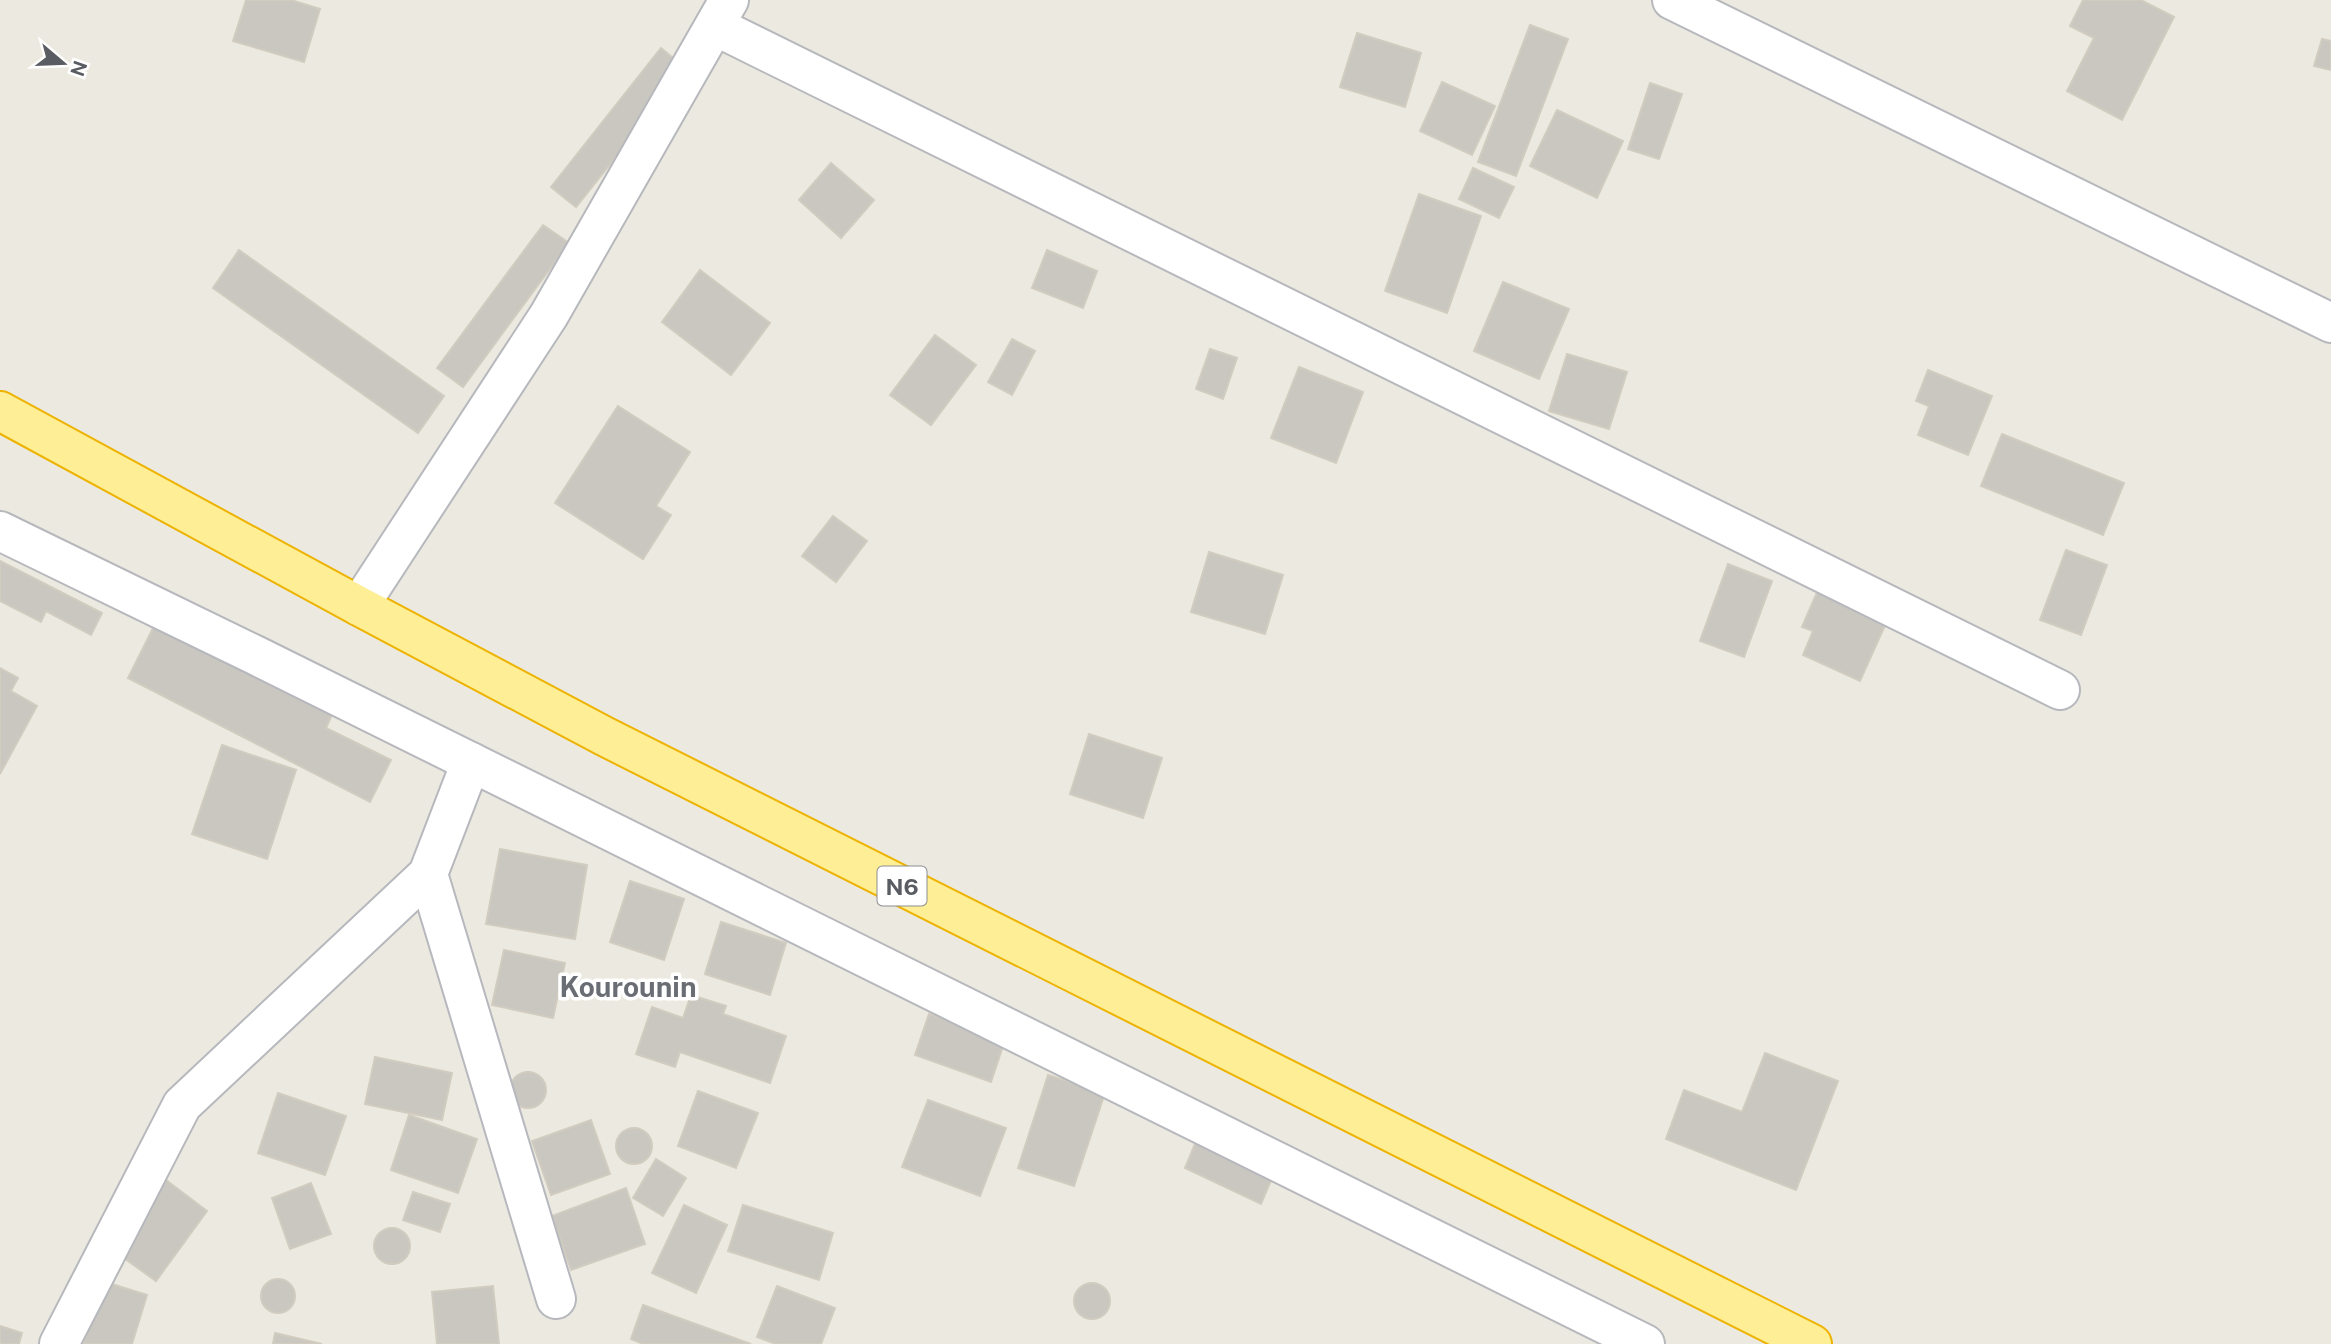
<svg xmlns="http://www.w3.org/2000/svg" width="2331" height="1344" viewBox="0 0 2331 1344" font-family="'Public Sans',sans-serif">
<rect width="100%" height="100%" fill="#eceae0"/>
<g fill="#c9c7c0" stroke="#d1ccbf" stroke-width="2">
<polygon points="246,0 291,0 320,9 304,62 233,41"/>
<polygon points="2083,0 2141,0 2174,17 2122,120 2067,91 2094,38 2070,26"/>
<polygon points="1530,25 1568,39 1516,176 1478,162"/>
<polygon points="1357,33 1421,53 1405,107 1340,87"/>
<polygon points="2322,39 2331,41 2331,70 2314,66"/>
<polygon points="661,48 686,69 576,207 551,187"/>
<polygon points="1442,82 1495,106 1472,155 1420,131"/>
<polygon points="1650,83 1682,94 1659,159 1628,149"/>
<polygon points="1557,110 1623,141 1597,198 1530,166"/>
<polygon points="831,163 874,200 841,238 799,200"/>
<polygon points="1473,168 1514,187 1499,218 1459,199"/>
<polygon points="1419,194 1481,216 1447,313 1385,291"/>
<polygon points="543,225 569,243 463,387 437,368"/>
<polygon points="239,250 444,396 418,433 213,288"/>
<polygon points="1047,250 1097,271 1083,308 1032,288"/>
<polygon points="700,270 770,323 731,375 662,322"/>
<polygon points="1503,282 1569,309 1539,379 1474,351"/>
<polygon points="935,335 976,365 931,425 890,395"/>
<polygon points="1012,339 1035,351 1012,395 988,382"/>
<polygon points="1210,349 1237,358 1223,399 1196,389"/>
<polygon points="1567,354 1627,372 1609,429 1549,411"/>
<polygon points="1299,367 1363,392 1336,463 1271,438"/>
<polygon points="1928,370 1992,396 1968,455 1918,435 1929,406 1916,401"/>
<polygon points="618,406 690,452 656,506 671,515 643,559 555,503"/>
<polygon points="2002,434 2124,483 2103,535 1981,486"/>
<polygon points="833,516 867,541 836,582 802,556"/>
<polygon points="2066,550 2107,565 2081,635 2040,620"/>
<polygon points="1209,552 1283,575 1265,634 1191,612"/>
<polygon points="0,561 102,613 91,635 46,611 41,622 0,601"/>
<polygon points="1728,564 1772,581 1744,657 1700,641"/>
<polygon points="1818,590 1887,621 1860,681 1803,655 1813,631 1802,627"/>
<polygon points="159,616 336,706 326,728 391,760 370,802 128,678"/>
<polygon points="0,668 18,678 11,691 37,706 0,774"/>
<polygon points="1089,734 1162,758 1143,818 1070,794"/>
<polygon points="222,745 296,770 267,859 192,834"/>
<polygon points="500,849 587,865 575,939 486,924"/>
<polygon points="630,881 684,899 664,960 610,942"/>
<polygon points="721,922 786,943 770,995 705,974"/>
<polygon points="504,950 565,963 553,1018 492,1005"/>
<polygon points="691,995 726,1006 723,1014 786,1036 770,1083 680,1052 675,1067 636,1054 652,1007 683,1018"/>
<polygon points="929,1014 1005,1040 991,1082 915,1055"/>
<polygon points="1765,1053 1838,1081 1796,1190 1666,1139 1684,1090 1742,1112"/>
<polygon points="375,1057 452,1073 442,1120 365,1104"/>
<circle cx="528" cy="1090" r="18"/>
<polygon points="1048,1075 1105,1093 1074,1186 1018,1168"/>
<polygon points="698,1091 758,1113 736,1168 678,1146"/>
<polygon points="278,1093 346,1116 325,1175 258,1153"/>
<polygon points="928,1100 1006,1128 980,1196 902,1167"/>
<polygon points="409,1115 477,1139 458,1193 391,1170"/>
<polygon points="591,1120 610,1174 551,1195 532,1141"/>
<circle cx="634" cy="1146" r="18"/>
<polygon points="1199,1134 1275,1171 1261,1204 1185,1168"/>
<polygon points="656,1159 686,1178 663,1216 633,1198"/>
<polygon points="166,1180 207,1211 156,1281 114,1251"/>
<polygon points="311,1183 331,1234 290,1249 272,1198"/>
<polygon points="626,1188 645,1244 571,1270 552,1216"/>
<polygon points="413,1192 450,1204 440,1232 403,1220"/>
<polygon points="684,1205 727,1225 696,1293 652,1273"/>
<polygon points="743,1205 833,1233 819,1280 728,1251"/>
<circle cx="392" cy="1246" r="18"/>
<circle cx="278" cy="1296" r="17"/>
<polygon points="102,1281 147,1295 132,1344 84,1344"/>
<circle cx="1092" cy="1301" r="18"/>
<polygon points="493,1286 499,1344 437,1344 432,1292"/>
<polygon points="777,1286 835,1308 821,1344 776,1344 757,1337"/>
<polygon points="643,1305 751,1344 643,1344 631,1339"/>
<polygon points="0,1326 22,1333 19,1344 0,1344"/>
<polygon points="275,1333 322,1344 273,1344"/>
</g>
<g fill="none" stroke-linecap="round" stroke-linejoin="round">
<defs>
<g id="minor">
<polyline points="1672,0 2331,323"/>
<polyline points="715,26 2060,690"/>
<polyline points="0,531 257,656 1645,1344"/>
<polyline points="359,606 549,315 729,0"/>
<polyline points="428,874 556,1299"/>
<polyline points="59,1344 182,1105 428,874 471,762"/>
</g>
<polyline id="trunk" points="0,411 359,606 604,736 1812,1344"/>
</defs>
<use href="#minor" stroke="#b6b8bd" stroke-width="42"/>
<use href="#trunk" stroke="#edb300" stroke-width="42"/>
<use href="#minor" stroke="#fff" stroke-width="38"/>
<use href="#trunk" stroke="#feee95" stroke-width="38"/>
</g>
<g text-anchor="middle" dominant-baseline="central" stroke-width="7" stroke-linejoin="round" paint-order="stroke">
<rect fill="#fff" stroke="#8b8d91" stroke-width="2" x="877.5" y="866.5" width="49" height="39" rx="5"/>
<g font-size="23" font-weight="bold" fill="#595c62">
<text x="902" y="886">N6</text>
</g>
<g font-size="28" font-weight="bold" fill="#6a6e74" stroke="#fff">
<text x="628" y="986">Kourounin</text>
</g>
</g>
<g transform="translate(63 63) rotate(109)" stroke="#ffffff" stroke-width="5" paint-order="stroke">
<path d="M0-5L12 26L0 18L-12 26Z" fill="#595c62"/>
<text y="-10" font-size="19" font-weight="bold" text-anchor="middle" fill="#595c62">N</text>
</g>
</svg>
